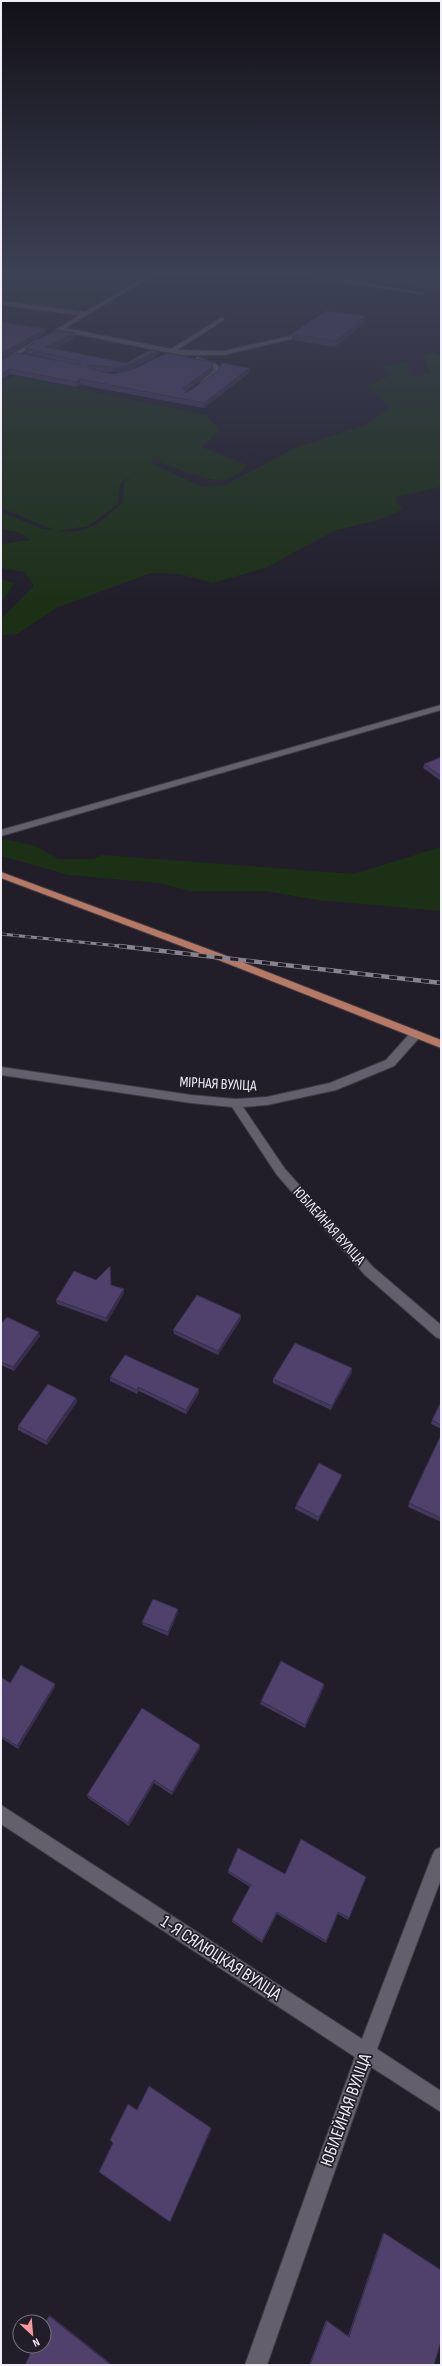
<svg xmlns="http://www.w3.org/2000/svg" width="442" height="2366" viewBox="0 0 442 2366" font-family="'Sofia Sans Condensed',sans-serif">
<rect width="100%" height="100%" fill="#211e2a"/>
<g fill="#1c3016" fill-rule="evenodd">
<path d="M22,274h125c-17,10 -35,24 -54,31 -28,10 -64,-1 -92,-6v-11z"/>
<path d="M432,352l9,4v131l-45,10 6,13 -27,11 -39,9 -71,38 -52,15 -34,-9 -28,-1 -95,35 -39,26 -16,1v-16l33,-33 -9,-14 -24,-4v-24l29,-4 -9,-7 -20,-4v-17l42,17 11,1 -53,-22v-127l15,-5 190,39 14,15 -18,17 46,18c-6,5 -13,11 -21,14 -17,5 -55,-13 -72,-19l-4,3 49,23 25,-1 68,-36 74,-25 23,-17 -23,-21 26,-12 -11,-7 26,-5 1,13 10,1 11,-3 -6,-16zM138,472l-14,10 -1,20c-20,19 -35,33 -64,29l29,-5 30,-22 2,-21z"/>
<polygon points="1,579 15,583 1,603"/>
<polygon points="5,839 36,846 59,859 93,859 102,855 354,874 441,847 441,911 318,900 264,891 190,891 159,883 69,875 1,856 1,840"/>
</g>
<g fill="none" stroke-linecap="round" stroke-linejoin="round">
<defs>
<g id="minor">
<polygon points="150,274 156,274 65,328 171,349 222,317 224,320 177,350 224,351 291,336 303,327 308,328 295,338 224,355 181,355 55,330 80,315 1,305 1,301 85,312"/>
<polygon points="294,274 310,274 347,280 423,293 421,294"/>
<polygon points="38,339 40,342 1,365 1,361"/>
<polygon points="197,357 216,364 221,369 205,384 200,383 215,369 195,360"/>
<polygon points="441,705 441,710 1,836 1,830"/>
<polygon points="416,1030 421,1034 420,1037 394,1066 336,1090 267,1105 243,1107 285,1169 373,1267 441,1325 441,1339 436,1337 365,1275 277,1175 232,1107 191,1103 1,1075 1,1067 191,1095 235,1099 267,1097 330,1083 386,1060 412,1031"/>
<polygon points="1,1805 362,2039 432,1856 435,1850 441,1847 441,1879 377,2049 441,2091 441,2112 371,2067 267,2365 245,2365 355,2057 1,1824"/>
</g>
<polygon id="major" points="1,872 224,955 441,1040 441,1048 216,959 1,878"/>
</defs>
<use href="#minor" stroke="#3d3b44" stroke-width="2"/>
<use href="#major" stroke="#3d3b44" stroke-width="2"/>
<use href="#minor" fill="#635f6d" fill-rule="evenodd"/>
<use href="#major" fill="#b77864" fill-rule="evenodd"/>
<defs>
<polyline id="rail-far1" points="1,934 129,947"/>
<polyline id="rail" points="119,946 441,983"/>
</defs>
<use href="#rail-far1" stroke="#87848e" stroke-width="3"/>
<use href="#rail" stroke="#87848e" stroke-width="4.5"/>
<use href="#rail-far1" stroke="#211e2a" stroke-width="2" stroke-dasharray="6" stroke-linecap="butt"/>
<use href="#rail" stroke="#211e2a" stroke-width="3" stroke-dasharray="8" stroke-linecap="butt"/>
</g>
<g fill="#44385d">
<polygon points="441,274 441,291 366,280 366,276"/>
<polygon points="365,316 364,323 335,347 292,340 292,334"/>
<polygon points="75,333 75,338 53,349 126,363 157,351 157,356 127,371 113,372 95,371 112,374 213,364 213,369 211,373 185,392 186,393 249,373 204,408 81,385 76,387 10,374 1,379 1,361 61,361 25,353 25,348"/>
<polygon points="441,757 441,781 423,768 424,764"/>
<polygon points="111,1270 111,1285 124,1289 124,1293 107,1322 57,1304 56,1300 96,1280"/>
<polygon points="241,1315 241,1319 218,1355 174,1334 173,1330"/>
<polygon points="1,1324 40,1336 14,1371 1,1365"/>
<polygon points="352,1372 331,1410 273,1383 273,1379"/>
<polygon points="110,1377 199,1389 199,1393 186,1414 139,1391 137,1394 110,1381"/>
<polygon points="76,1398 77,1402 47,1445 18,1430 18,1426"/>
<polygon points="441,1402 441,1429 431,1424 432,1420"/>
<polygon points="441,1435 441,1522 408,1507 409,1503"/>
<polygon points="342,1475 341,1478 318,1521 295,1509 296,1505"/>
<polygon points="178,1609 178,1612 168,1636 143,1625 142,1622"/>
<polygon points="1,1677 10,1683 55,1684 55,1687 18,1749 1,1738"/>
<polygon points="324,1687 305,1728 260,1704 261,1701"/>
<polygon points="200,1745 200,1748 172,1795 154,1783 129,1826 88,1798 87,1795"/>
<polygon points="228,1871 285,1874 366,1877 348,1920 338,1914 326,1943 277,1914 262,1943 232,1922 232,1920 250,1887 228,1873"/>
<polygon points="383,2233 384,2233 434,2365 309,2365 326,2320 348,2336"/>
</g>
<g fill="#372e4c">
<polygon points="365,316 364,323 335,347 336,341"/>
<polygon points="45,329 45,334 1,359 1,354"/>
<polygon points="75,333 75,338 45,352 45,347"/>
<polygon points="157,351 157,356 127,371 113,372 113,367 126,366"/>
<polygon points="213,364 213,369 211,373 183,393 183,388"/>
<polygon points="249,368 249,373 204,408 204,403"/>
<polygon points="10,369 10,374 2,379 1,374"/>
<polygon points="80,379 81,385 76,387 76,382"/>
<polygon points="124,1289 124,1293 107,1322 106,1318"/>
<polygon points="241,1315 241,1319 218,1355 218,1351"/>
<polygon points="39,1332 40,1336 14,1371 13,1367"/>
<polygon points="352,1368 352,1372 331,1410 332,1406"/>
<polygon points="138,1387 139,1391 137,1394 137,1390"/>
<polygon points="199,1389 199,1393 186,1414 186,1410"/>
<polygon points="76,1398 77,1402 47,1445 46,1441"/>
<polygon points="342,1475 341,1478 318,1521 319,1517"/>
<polygon points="178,1609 178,1612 168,1636 168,1632"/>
<polygon points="55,1684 55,1687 18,1749 17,1746"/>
<polygon points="324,1684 324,1687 305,1728 305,1725"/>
<polygon points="200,1745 200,1748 172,1795 172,1792"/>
<polygon points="154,1780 154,1783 129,1826 128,1823"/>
<polygon points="277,1912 277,1914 262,1943 262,1941"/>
<polygon points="211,2128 212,2129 170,2222"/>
<polygon points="50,2315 113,2365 111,2365 49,2316"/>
</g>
<g fill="#4f416c" stroke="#372e4c">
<polygon points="369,274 441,274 441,287 366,276"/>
<polygon points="326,311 365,316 336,341 292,334"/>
<polygon points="1,322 45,329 1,354"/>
<polygon points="56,330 75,333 45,347 126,363 150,350 157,351 126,366 113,367 87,365 90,369 112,374 131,370 167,353 211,362 213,364 211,368 183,388 186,393 217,372 222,363 249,368 204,403 80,379 76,382 10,369 1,374 1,361 17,353 80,365 79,361 25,348"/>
<polygon points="441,757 441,776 424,764"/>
<polygon points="110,1266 111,1285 124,1289 106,1318 56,1300 74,1271 96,1280"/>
<polygon points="197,1295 241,1315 218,1351 173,1330"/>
<polygon points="7,1317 39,1332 13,1367 1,1362 1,1324"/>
<polygon points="295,1343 352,1368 332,1406 273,1379"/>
<polygon points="125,1355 199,1389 186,1410 138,1387 137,1390 110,1377"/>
<polygon points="48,1384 76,1398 46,1441 18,1426"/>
<polygon points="441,1402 441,1425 432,1420"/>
<polygon points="441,1435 441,1518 409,1503"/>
<polygon points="319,1463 342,1475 319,1517 296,1505"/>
<polygon points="153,1599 178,1609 168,1632 142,1622"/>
<polygon points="281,1661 324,1684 305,1725 261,1701"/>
<polygon points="21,1665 55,1684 17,1746 1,1736 1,1677 10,1683"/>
<polygon points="142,1708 200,1745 172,1792 154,1780 128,1823 87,1795"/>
<polygon points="301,1839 366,1877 349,1918 338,1912 326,1941 277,1912 262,1941 232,1920 251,1885 228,1871 238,1848 285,1874"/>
<polygon points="149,2086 211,2128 170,2222 99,2172 113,2143 110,2140 128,2104 137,2110"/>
<polygon points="384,2233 441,2270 441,2341 434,2365 310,2365 327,2321 349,2337"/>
<polygon points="49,2316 111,2365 25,2365 34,2346 44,2346 44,2325"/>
</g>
<linearGradient id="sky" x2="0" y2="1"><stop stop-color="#121017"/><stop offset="0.45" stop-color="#3d4155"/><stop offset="1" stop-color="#3d4155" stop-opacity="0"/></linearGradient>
<rect width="442" height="606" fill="url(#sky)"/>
<g text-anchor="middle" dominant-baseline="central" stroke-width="3.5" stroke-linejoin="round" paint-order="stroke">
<g font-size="15" fill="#f0eef6" stroke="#211e2a">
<text transform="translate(218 1084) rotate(3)">МІРНАЯ ВУЛІЦА</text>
<text transform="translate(329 1226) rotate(48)">ЮБІЛЕЙНАЯ ВУЛІЦА</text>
</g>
<g font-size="18" fill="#f0eef6" stroke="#211e2a">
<text transform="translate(221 1958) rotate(33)">1-Я СЯЛЮЦКАЯ ВУЛІЦА</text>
<text transform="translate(346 2110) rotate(-70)">ЮБІЛЕЙНАЯ ВУЛІЦА</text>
</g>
</g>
<rect width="442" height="2366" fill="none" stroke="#f0eef6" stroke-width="4"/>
<g transform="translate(32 2334) rotate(154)"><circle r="19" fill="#211e2a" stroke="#74717c"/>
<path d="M0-3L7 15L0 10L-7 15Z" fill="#f59b9c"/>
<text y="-6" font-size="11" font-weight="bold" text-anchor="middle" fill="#f0eef6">N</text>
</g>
</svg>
